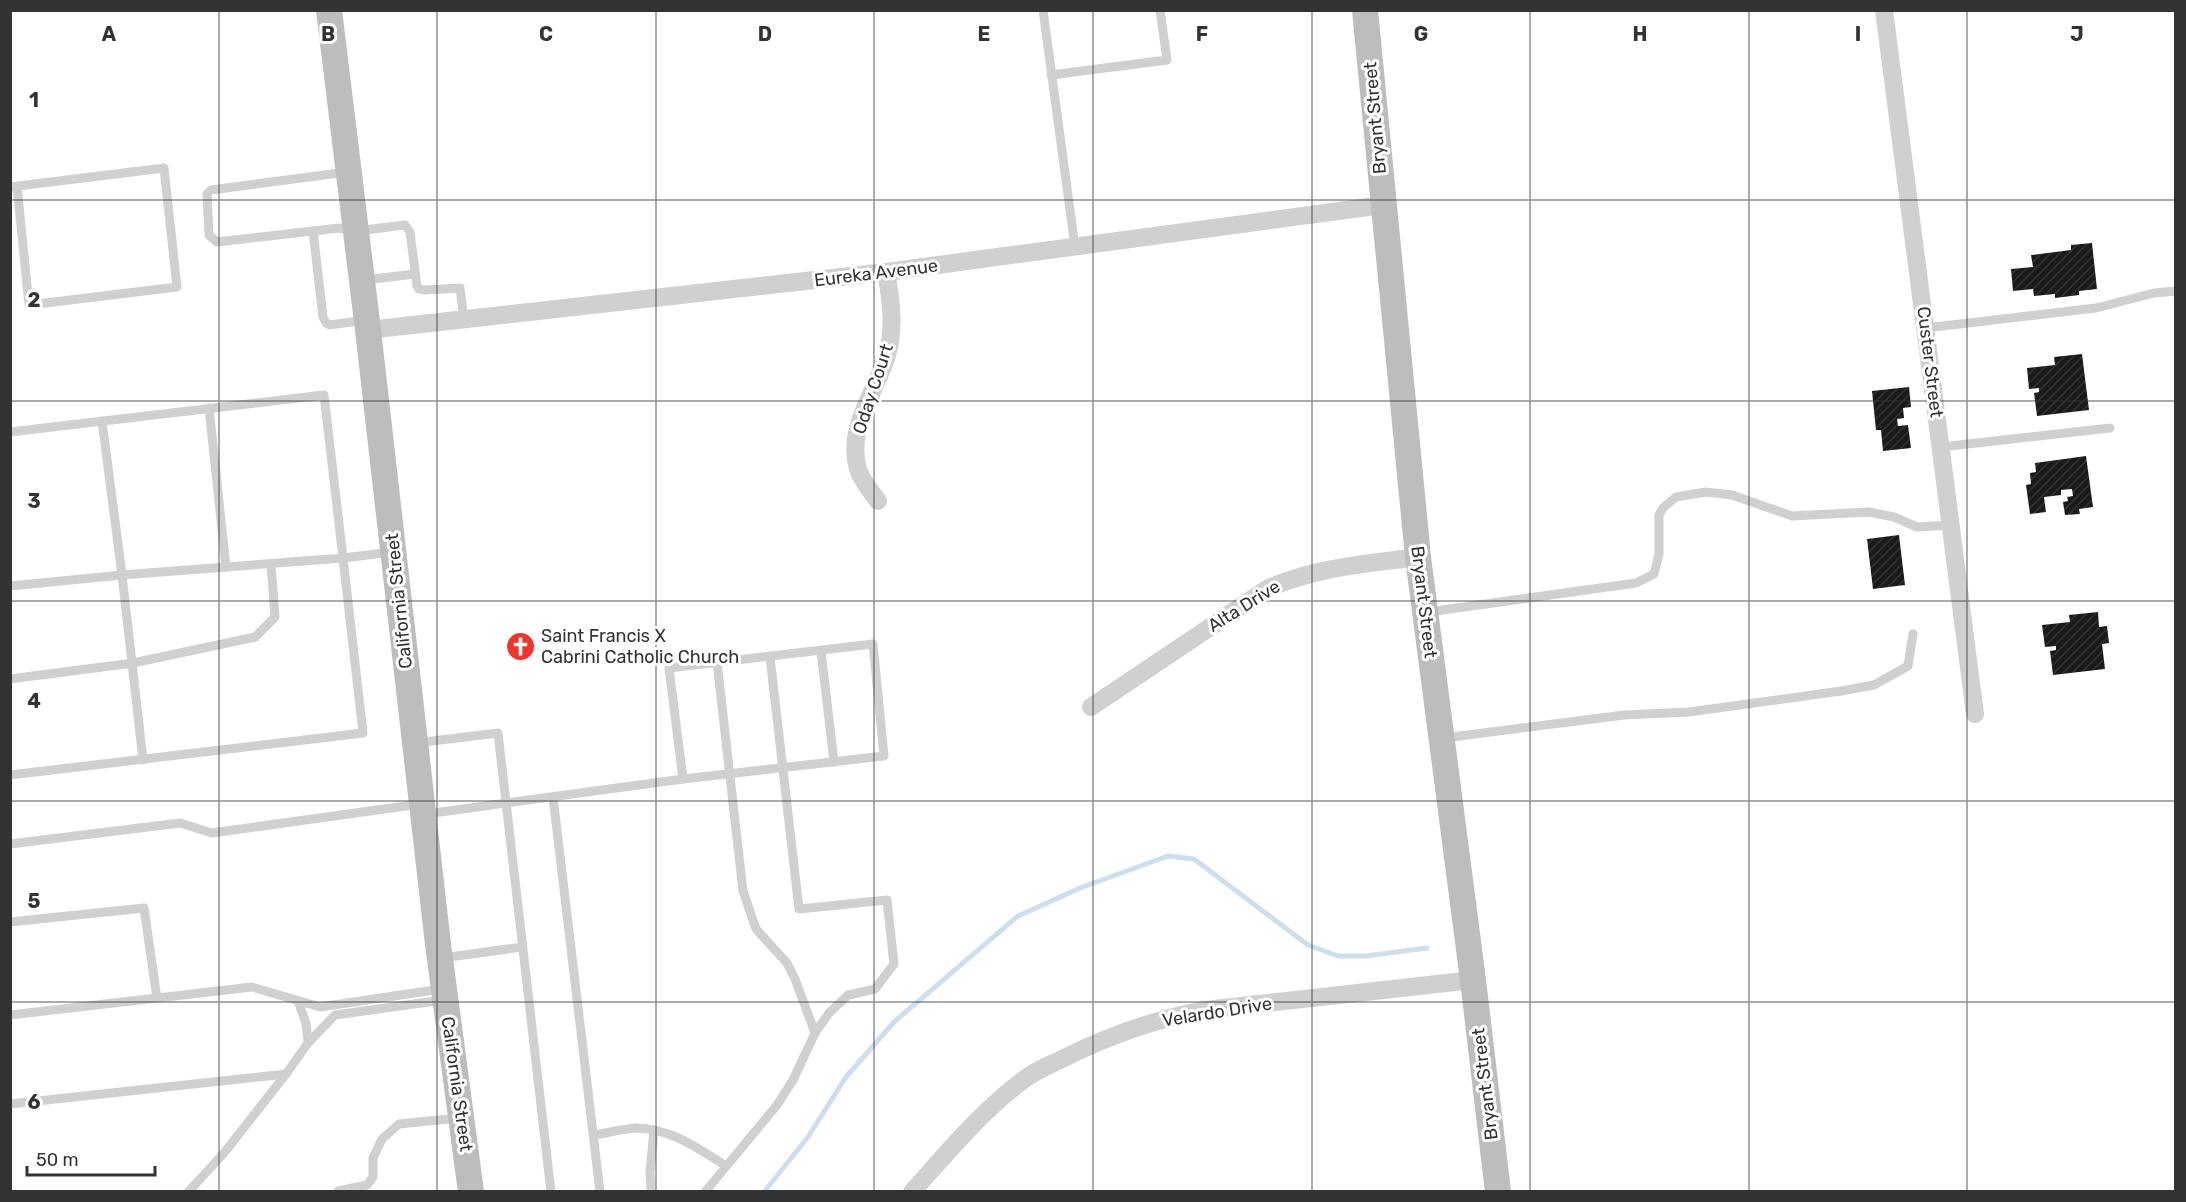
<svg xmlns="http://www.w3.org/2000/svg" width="2186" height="1202" viewBox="0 0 2186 1202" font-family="Rubik,sans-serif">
<defs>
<pattern id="building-hatch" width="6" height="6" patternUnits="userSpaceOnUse" patternTransform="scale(1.5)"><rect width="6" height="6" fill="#1a1a1a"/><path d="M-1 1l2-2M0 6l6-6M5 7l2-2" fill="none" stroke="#333"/></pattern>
</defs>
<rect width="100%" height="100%" fill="#fff"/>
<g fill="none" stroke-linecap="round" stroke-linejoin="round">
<polyline stroke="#ccdef0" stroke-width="5" points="764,1192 808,1137 846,1077 894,1022 1018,916 1080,888 1168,856 1194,859 1308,945 1338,956 1366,956 1427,948"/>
</g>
<g fill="url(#building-hatch)">
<polygon points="2092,243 2097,289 2079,291 2079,295 2055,298 2055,294 2034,296 2033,289 2013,291 2011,269 2033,267 2031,255 2071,250 2071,245"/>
<polygon points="2082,354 2089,410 2037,416 2034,393 2039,392 2039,388 2029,389 2027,368 2055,365 2054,357"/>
<polygon points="1909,387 1911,407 1903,408 1904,418 1897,419 1898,426 1908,425 1911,448 1883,451 1881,430 1876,430 1872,391"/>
<polygon points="2086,456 2093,507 2079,509 2080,514 2065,515 2063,502 2068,501 2067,497 2073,496 2072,489 2061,490 2061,495 2044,497 2046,512 2030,514 2026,485 2031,484 2030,473 2036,472 2035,463"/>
<polygon points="1899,535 1905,585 1873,589 1867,539"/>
<polygon points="2098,612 2099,627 2107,626 2109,643 2102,644 2105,669 2053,675 2050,651 2056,650 2056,646 2045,647 2042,625 2070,622 2069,615"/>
</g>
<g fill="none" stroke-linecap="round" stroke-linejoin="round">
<g stroke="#d0d0d0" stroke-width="9">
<polyline points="1043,10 1075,247"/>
<polyline points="1051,75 1167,60 1160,10"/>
<polyline points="10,187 164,168 177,287 29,305 17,186"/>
<polyline points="313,231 217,242 209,235 207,194 211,190 347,172"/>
<polyline points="364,280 415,274"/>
<polyline points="365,320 330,325 326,323 323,317 313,231 339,228 356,231 405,225 410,232 417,286 419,289 425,290 460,288 464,320"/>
<polyline points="1926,328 2096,308 2154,293 2176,291"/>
<polyline points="209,408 226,567"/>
<polyline points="102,421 122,575 143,760"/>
<polyline points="10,432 324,395 343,558 391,552"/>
<polyline points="1941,447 2110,428"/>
<polyline points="10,586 122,575 343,558 363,733 10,775"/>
<polyline points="1428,612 1636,583 1654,574 1659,554 1659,515 1663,508 1676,497 1706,492 1732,495 1792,516 1869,512 1894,517 1917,527 1951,525"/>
<polygon points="873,644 884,756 683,779 669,668"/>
<polyline points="821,651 834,762"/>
<polyline points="717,662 743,891 756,929 787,963 795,979 815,1033"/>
<polyline points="10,679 133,663 255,637 275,617 271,564"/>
<polyline points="1444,738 1624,715 1689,712 1841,691 1874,685 1908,666 1913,634"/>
<polyline points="416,743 498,733 551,1192"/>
<polyline points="553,797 600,1192"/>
<polyline points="426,814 683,779"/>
<polyline points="10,844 180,823 212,833 420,804"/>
<polyline points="10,922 144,908 157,998"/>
<polyline points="442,958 522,947"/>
<polyline points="298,1001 306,1023 308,1043"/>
<polyline points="10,1015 252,987 320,1007 441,989"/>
<polyline points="10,1104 286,1074"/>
<path d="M594,1135c13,-2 28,-6 42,-7 34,0 63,21 90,38"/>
<polyline points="338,1191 367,1185 373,1177 373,1158 382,1139 399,1124 459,1118"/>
<polyline points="188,1192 224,1153 286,1074 308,1043 335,1015 443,1000"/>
<polyline points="651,1192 650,1172 654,1130"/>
<polyline points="705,1192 777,1105 793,1080 815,1033 829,1013 848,995 875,989 894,964 887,900 799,909 770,657"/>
</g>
<g stroke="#d0d0d0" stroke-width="18">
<polyline points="1884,10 1975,714"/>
<polyline points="368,330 886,272 1383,205"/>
<path d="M878,501c-7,-10 -17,-21 -20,-32 -12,-41 18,-77 29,-114 8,-27 4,-56 -1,-83"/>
<path d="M1091,707l176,-118c48,-22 100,-25 151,-32"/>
<path d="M912,1192c36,-40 70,-82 114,-114 11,-8 24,-13 36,-19 46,-23 93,-40 143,-49l268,-30"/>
</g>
<g stroke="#bdbdbd" stroke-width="26">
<polyline points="329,10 368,330 438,944 471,1192"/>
<polyline points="1365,10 1418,557 1473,980 1498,1192"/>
</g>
</g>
<path fill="none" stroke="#333" stroke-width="1.5" stroke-opacity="0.55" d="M219,10v1182M437,10v1182M656,10v1182M874,10v1182M1093,10v1182M1312,10v1182M1530,10v1182M1749,10v1182M1967,10v1182M10,200h2166M10,401h2166M10,601h2166M10,801h2166M10,1002h2166"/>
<defs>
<symbol id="church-disc" viewBox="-11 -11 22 22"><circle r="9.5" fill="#f2332c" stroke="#fff"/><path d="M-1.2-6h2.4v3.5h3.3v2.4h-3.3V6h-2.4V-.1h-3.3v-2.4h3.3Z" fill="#fff"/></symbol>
</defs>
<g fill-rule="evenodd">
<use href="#church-disc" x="504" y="630" width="33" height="33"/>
</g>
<g text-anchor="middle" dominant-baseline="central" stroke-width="6" stroke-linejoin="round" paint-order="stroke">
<g font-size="18" fill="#333" stroke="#fff">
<text transform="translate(1375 118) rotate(-95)">Bryant Street</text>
<text transform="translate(876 273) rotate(-7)">Eureka Avenue</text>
<text transform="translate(1930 362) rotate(83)">Custer Street</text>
<text transform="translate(873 389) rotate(-72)">Oday Court</text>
<text transform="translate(399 601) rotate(-96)">California Street</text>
<text transform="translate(1424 602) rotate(83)">Bryant Street</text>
<text transform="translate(1244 606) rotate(-32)">Alta Drive</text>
<text transform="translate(1217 1012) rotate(-9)">Velardo Drive</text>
<text transform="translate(457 1084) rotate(82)">California Street</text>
<text transform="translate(1485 1084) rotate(-97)">Bryant Street</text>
</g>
<g font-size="18" fill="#333" stroke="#fff" text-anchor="start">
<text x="541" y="636">Saint Francis X<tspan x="541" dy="21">Cabrini Catholic Church</tspan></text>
</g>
</g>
<g font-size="20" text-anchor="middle" font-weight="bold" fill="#333" stroke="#fff" stroke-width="6" stroke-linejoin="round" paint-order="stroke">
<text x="109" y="41">A</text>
<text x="328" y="41">B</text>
<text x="546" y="41">C</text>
<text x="765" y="41">D</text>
<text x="984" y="41">E</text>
<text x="1202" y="41">F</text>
<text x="1421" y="41">G</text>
<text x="1640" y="41">H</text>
<text x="1858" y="41">I</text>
<text x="2077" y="41">J</text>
<text x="34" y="107">1</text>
<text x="34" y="307">2</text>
<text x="34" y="508">3</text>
<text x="34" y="708">4</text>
<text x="34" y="908">5</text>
<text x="34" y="1109">6</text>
</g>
<rect width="2186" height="1202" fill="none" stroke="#333333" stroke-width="24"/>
<path d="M27 1166v9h128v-9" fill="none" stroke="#333333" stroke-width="3"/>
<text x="36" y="1166" font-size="18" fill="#333333" stroke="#ffffff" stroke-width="4.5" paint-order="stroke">50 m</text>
</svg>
